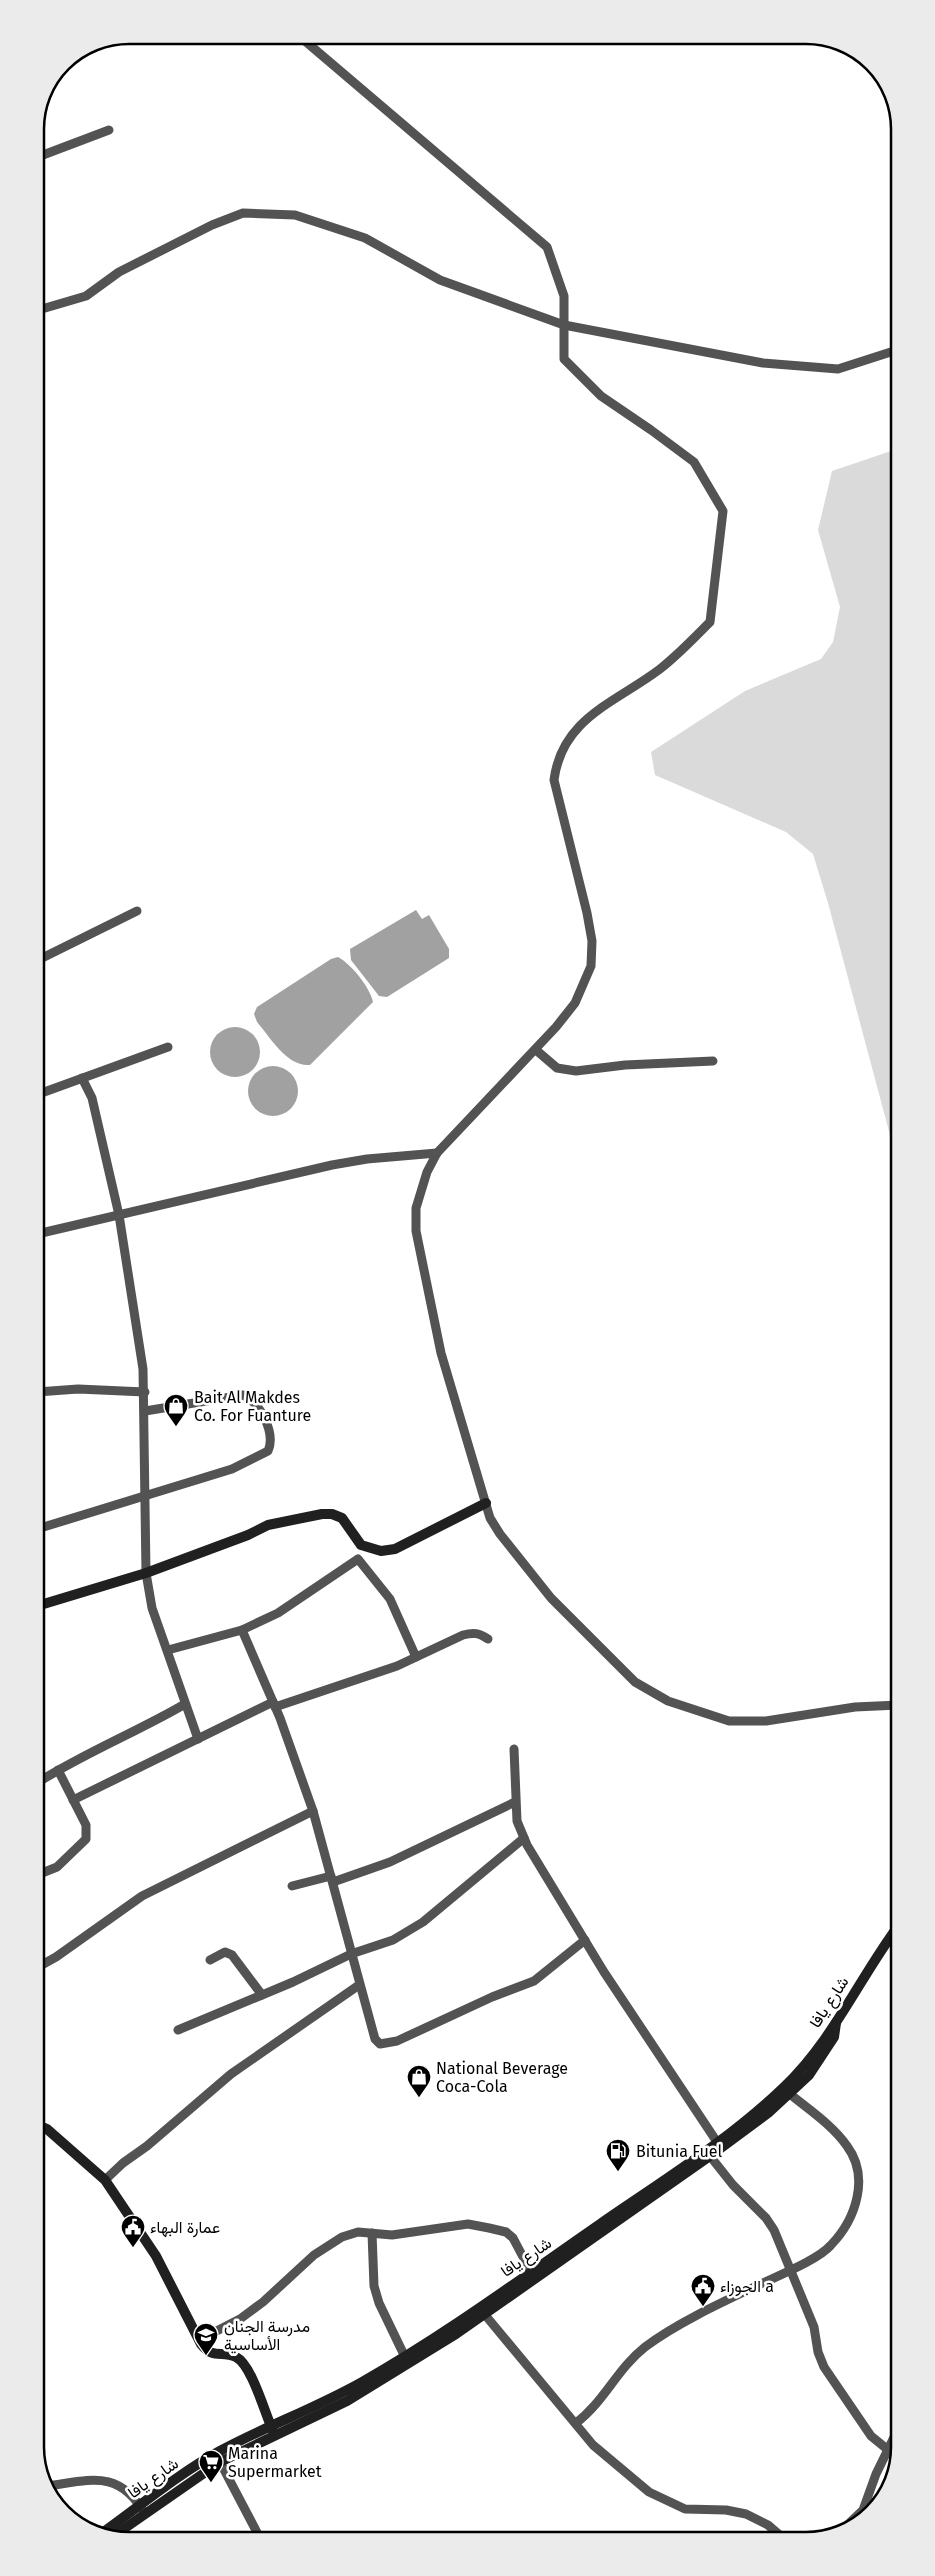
<svg xmlns="http://www.w3.org/2000/svg" width="935" height="2576" viewBox="0 0 935 2576" font-family="'Fira Sans',Vazirmatn,sans-serif">
  <style>
    .green { fill: #dadada }
    .water { fill: #a1a1a1 }
    .lines { fill: none; stroke-linecap: round; stroke-linejoin: round }
    .street { stroke: #535353; stroke-width: 9 }
    .secondary { stroke: #202020; stroke-width: 10 }
    .labels { text-anchor: middle; dominant-baseline: central; stroke-width: 5; stroke-linejoin: round; paint-order: stroke }
    .poi-label { font-size: 16px; fill: #000; stroke: #fff; text-anchor: start }
    .street-label { font-size: 16px; fill: #000; stroke: #fff }
    .rim { fill: none; stroke: #000; stroke-width: 2.5 }
  </style>
  <rect width="100%" height="100%" fill="#fff"/>
  <path class="green" d="M897 449 898 1165 828 903 813 854 786 832 655 775 651 752 745 691 821 659 833 642 840 607 818 530 832 471Z"/>
  <g class="water">
    <path d="M416 910 422 919 429 915 449 949V958L387 997 379 996 351 960 350 949Z"/>
    <path d="M338 957C351 964 370 987 373 1002L310 1065C287 1067 270 1037 257 1022L254 1014 257 1007 331 959Z"/>
    <circle cx="235" cy="1052" r="25"/>
    <circle cx="273" cy="1091" r="25"/>
  </g>
  <g class="lines">
    <g class="street">
      <path d="M298 35 547 247 564 296V359L601 396 651 430 694 462 723 511 710 622C694 638 678 655 660 669 615 703 562 718 554 780L587 913 592 941 591 966 575 1003 556 1027 437 1153 427 1172 416 1208V1231L441 1353 490 1518 500 1534 551 1598 635 1682 668 1701 729 1721H766L855 1707 899 1705"/>
      <path d="M35 158 109 130"/>
      <path d="M35 311 86 296 119 272 212 225 243 213 295 215 365 238 440 280 564 325 763 363 838 369 897 350"/>
      <path d="M36 961 137 911"/>
      <path d="M536 1050 557 1068 576 1071 625 1065 713 1061"/>
      <path d="M82 1078 92 1098 119 1215 143 1369 146 1573 152 1608 198 1739"/>
      <path d="M36 1095 168 1047"/>
      <path d="M37 1234 332 1165 367 1159 437 1153"/>
      <path d="M37 1392 78 1389 145 1392"/>
      <path d="M37 1529 232 1469 268 1451C276 1433 260 1402 243 1395L145 1411"/>
      <path d="M242 1630 278 1613 358 1559 390 1599 416 1657"/>
      <path d="M168 1650 242 1630 280 1718 313 1811 375 2039 380 2044 397 2041 492 1997 534 1981 585 1940"/>
      <path d="M275 1707 397 1666 463 1635C474 1632 479 1633 488 1639"/>
      <path d="M514 1749 517 1821 527 1845 604 1972 717 2142"/>
      <path d="M37 1783C84 1753 137 1732 185 1704"/>
      <path d="M73 1800 273 1702"/>
      <path d="M37 1875 57 1867 86 1839V1825L58 1770"/>
      <path d="M333 1882 390 1862 515 1802"/>
      <path d="M292 1886 331 1876"/>
      <path d="M210 1960 225 1952 232 1955 262 1995"/>
      <path d="M38 1967 56 1957 142 1896 313 1811"/>
      <path d="M178 2030 293 1982 351 1954 393 1940 423 1922 524 1838"/>
      <path d="M895 2144 900 2145"/>
      <path d="M710 2156 733 2185 766 2218 774 2230 814 2327 818 2352 824 2367 871 2436 887 2449"/>
      <path d="M105 2180 123 2163 147 2146 231 2074 359 1985"/>
      <path d="M372 2233 374 2286 379 2303 405 2357"/>
      <path d="M481 2310 593 2445 649 2492 685 2509 726 2510 746 2514 768 2525 783 2538"/>
      <path d="M199 2340 240 2319 263 2302 314 2255 342 2237 358 2232 392 2235 468 2224 489 2228 506 2232 513 2238 531 2272"/>
      <path d="M576 2423C604 2402 617 2369 645 2347 678 2322 727 2300 765 2282 782 2274 819 2259 831 2245 856 2219 870 2177 847 2146 832 2124 805 2107 785 2090"/>
      <path d="M220 2462 261 2540"/>
      <path d="M48 2486C91 2480 119 2469 145 2514"/>
      <path d="M866 2504 880 2505"/>
      <path d="M841 2531 863 2510 876 2474 900 2425"/>
    </g>
    <g class="secondary">
      <path d="M37 1606 146 1573 248 1535 268 1525 322 1514H332L342 1518 361 1545 381 1551 395 1549 486 1503"/>
      <path d="M38 2125 47 2129 105 2180 156 2256 201 2344C214 2360 221 2350 236 2357 252 2365 265 2414 273 2431"/>
      <path d="M102 2533C140 2506 178 2474 220 2451 266 2426 316 2408 362 2382 445 2335 522 2278 600 2224 662 2181 729 2140 784 2087 832 2042 860 1977 899 1925"/>
      <path d="M112 2537 220 2462 347 2401 456 2334 710 2156 768 2113 809 2075 834 2037 836 2023"/>
    </g>
  </g>
  <defs>
    <symbol id="shop-pin" viewBox="-11 -11 22 30"><path d="M0 17L-7.5 6A9.5 9.5 0 1 1 7.5 6Z" fill="#000" stroke="#fff"/><path d="M-5-2.5h2.3a2.7 3.5 0 0 1 5.4 0H5L5.5 6h-11ZM-1.5-2.5h3a1.5 2.3 0 0 0-3 0Z" fill="#fff"/></symbol>
    <symbol id="fuel-pin" viewBox="-11 -11 22 30"><path d="M0 17L-7.5 6A9.5 9.5 0 1 1 7.5 6Z" fill="#000" stroke="#fff"/><path d="M-5.5-6h7V0h2V4h1.3V-2.5L3-4.5l.8-.8L6-3V5H2.5V1h-1V6h-7ZM-4.2-4.7v3.2H.2V-4.7Z" fill="#fff"/></symbol>
    <symbol id="civic-pin" viewBox="-11 -11 22 30"><path d="M0 17L-7.5 6A9.5 9.5 0 1 1 7.5 6Z" fill="#000" stroke="#fff"/><path d="M-.6-6.5H3V-4.5H.6V-3L4-1V1h2V6H-6V1h2V-1L-.6-3ZM-1.2 2.5V6h2.4V2.5Z" fill="#fff"/></symbol>
    <symbol id="school-pin" viewBox="-11 -11 22 30"><path d="M0 17L-7.5 6A9.5 9.5 0 1 1 7.5 6Z" fill="#000" stroke="#fff"/><path d="M0-5L7-2L0 1L-7-2ZM-4 1L0 2.5L4 1V4Q0 6-4 4Z" fill="#fff"/></symbol>
    <symbol id="supermarket-pin" viewBox="-11 -11 22 30"><path d="M0 17L-7.5 6A9.5 9.5 0 1 1 7.5 6Z" fill="#000" stroke="#fff"/><path d="M-6-5.5h2.5l.6 2H6L4.5 2H-2.5L-4.4-4H-6ZM-1.5 3.2a1.3 1.3 0 1 0 .1 0ZM3 3.2a1.3 1.3 0 1 0 .1 0Z" fill="#fff"/></symbol>
  </defs>
  <g fill-rule="evenodd">
    <use href="#shop-pin" x="162" y="1392" width="28" height="38"/>
    <use href="#shop-pin" x="405" y="2063" width="28" height="38"/>
    <use href="#fuel-pin" x="604" y="2137" width="28" height="38"/>
    <use href="#civic-pin" x="119" y="2213" width="28" height="38"/>
    <use href="#civic-pin" x="689" y="2272" width="28" height="38"/>
    <use href="#school-pin" x="192" y="2321" width="28" height="38"/>
    <use href="#supermarket-pin" x="197" y="2448" width="28" height="38"/>
  </g>
  <g class="labels">
    <g class="poi-label">
      <text x="194" y="1397">Bait Al Makdes<tspan x="194" dy="18">Co. For Fuanture</tspan></text>
      <text x="436" y="2068">National Beverage<tspan x="436" dy="18">Coca-Cola</tspan></text>
      <text x="636" y="2151">Bitunia Fuel</text>
      <text x="150" y="2227">عمارة البهاء</text>
      <text x="720" y="2286">الجوزاء a</text>
      <text x="224" y="2326">مدرسة الجنان<tspan x="224" dy="18">الأساسية</tspan></text>
      <text x="228" y="2453">Marina<tspan x="228" dy="18">Supermarket</tspan></text>
    </g>
    <g class="street-label">
      <text transform="translate(829 2002) rotate(-57)">شارع يافا</text>
      <text transform="translate(526 2257) rotate(-34)">شارع يافا</text>
      <text transform="translate(153 2478) rotate(-35)">شارع يافا</text>
    </g>
  </g>
  <path d="M0 0H935V2576H0ZM129 44H806A85 85 0 0 1 891 129V2447A85 85 0 0 1 806 2532H129A85 85 0 0 1 44 2447V129A85 85 0 0 1 129 44Z" fill="#ebebeb" fill-rule="evenodd"/>
  <path class="rim" d="M129 44H806A85 85 0 0 1 891 129V2447A85 85 0 0 1 806 2532H129A85 85 0 0 1 44 2447V129A85 85 0 0 1 129 44Z"/>
</svg>
